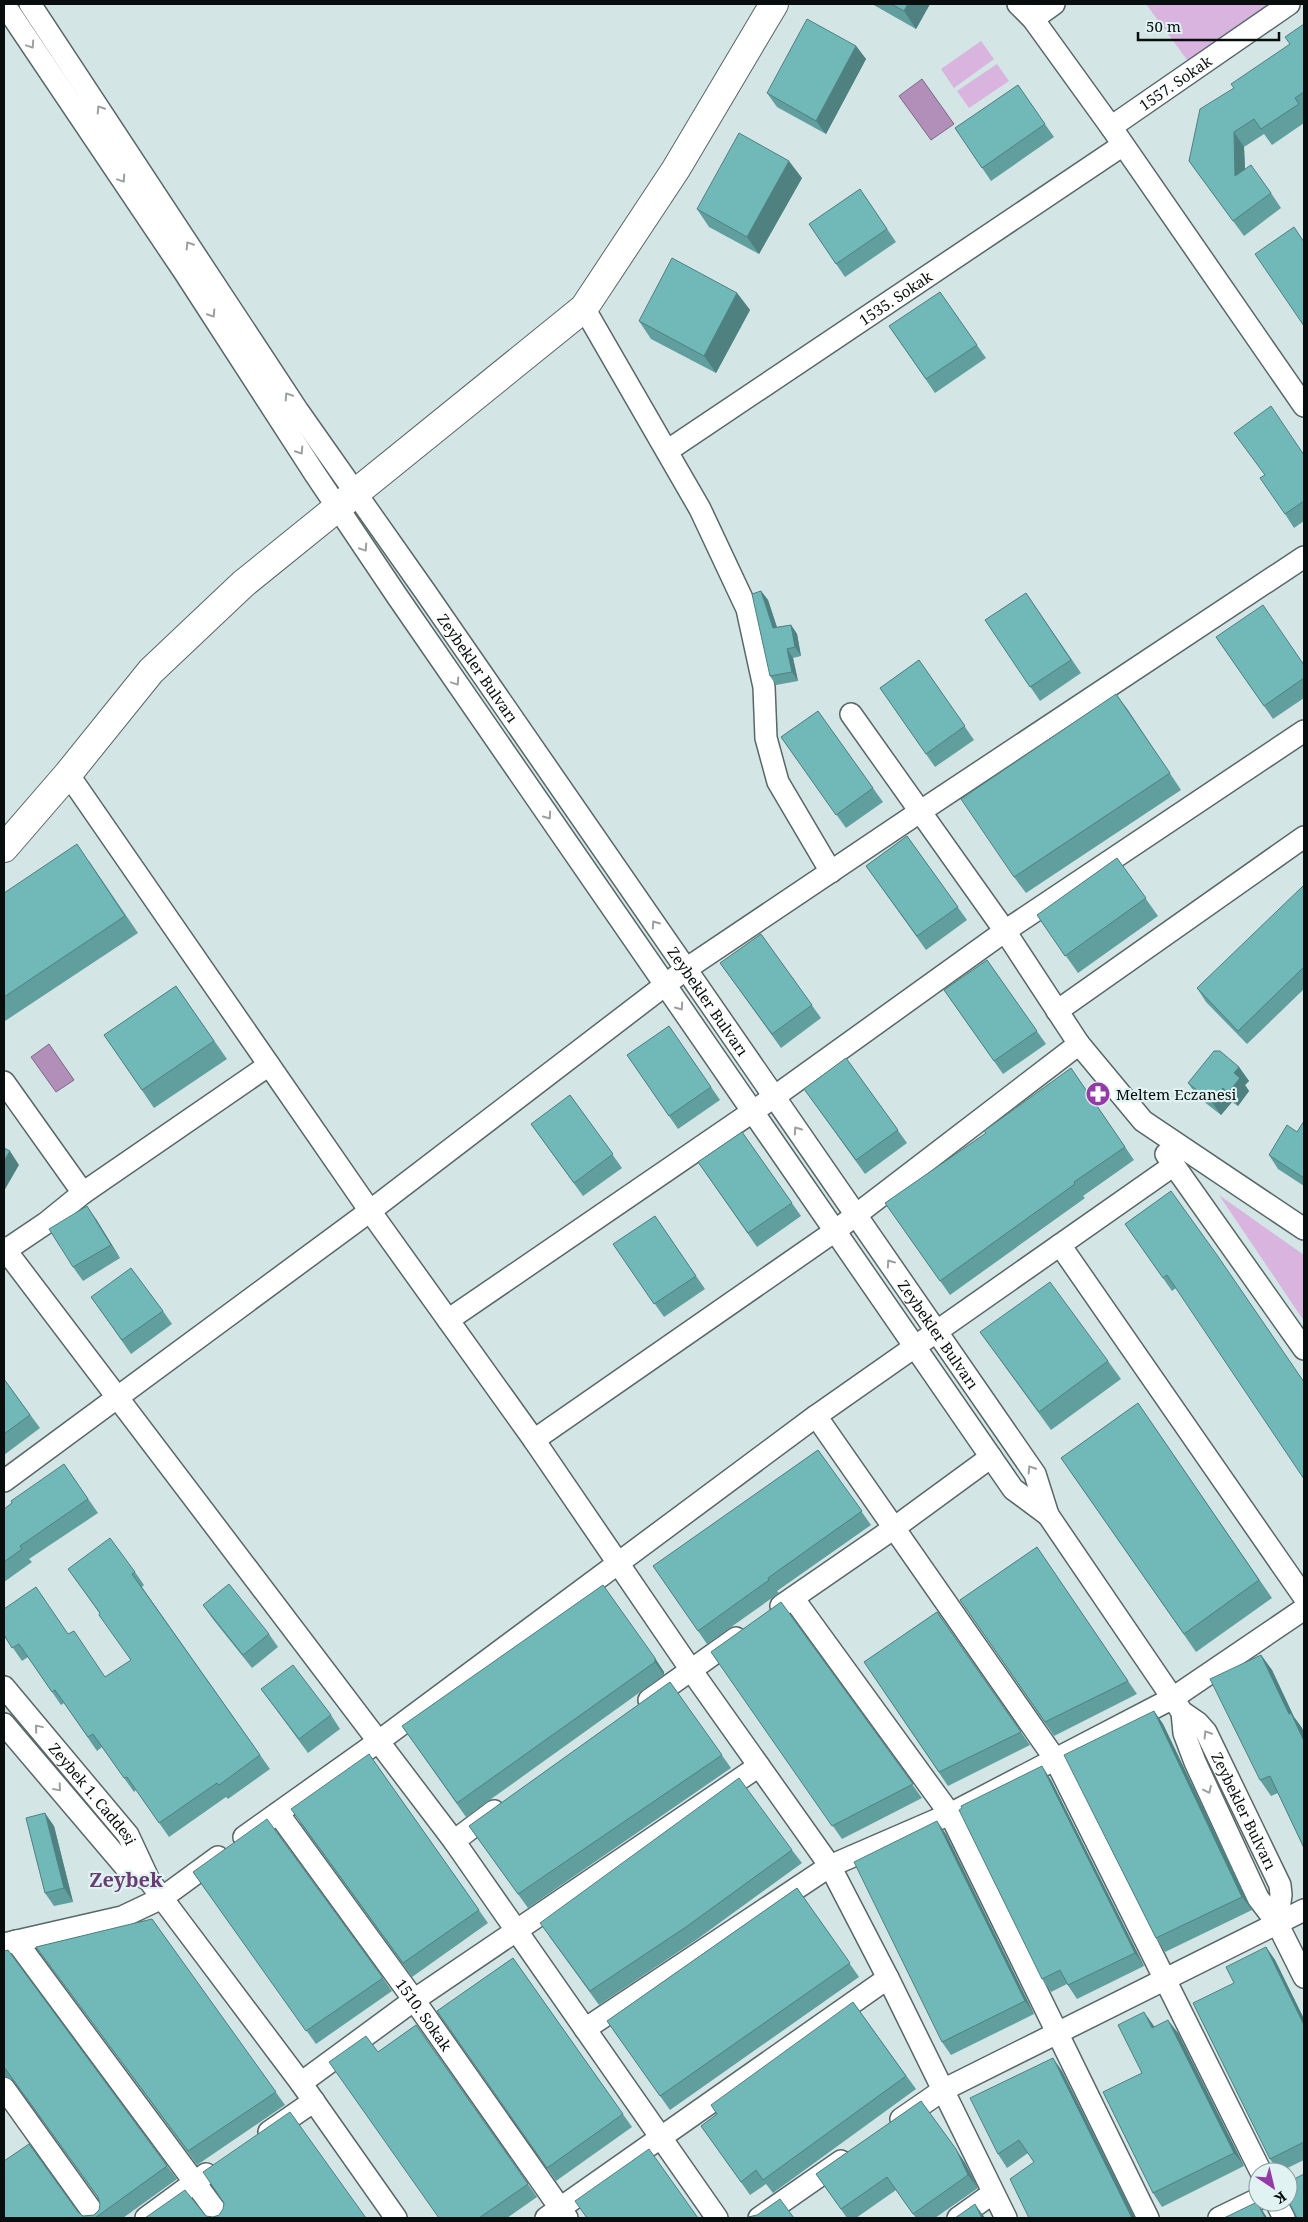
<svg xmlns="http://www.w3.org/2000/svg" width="1308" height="2222" viewBox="0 0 1308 2222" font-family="'Noto Serif',serif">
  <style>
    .green { fill: #d8b4df }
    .water { fill: #b28fb9; stroke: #7f6886 }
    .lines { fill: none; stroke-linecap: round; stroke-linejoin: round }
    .minor-casing { stroke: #586767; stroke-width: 24 }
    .major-casing { stroke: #586767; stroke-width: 30 }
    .minor { stroke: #fff; stroke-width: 21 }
    .major { stroke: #fff; stroke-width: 28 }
    .wall { fill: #619e9e }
    .shaded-wall { fill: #4f8181 }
    .building { fill: #71b8b8; stroke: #4f8181 }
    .oneway { stroke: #9c9f9f }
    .labels { text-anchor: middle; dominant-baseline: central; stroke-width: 4.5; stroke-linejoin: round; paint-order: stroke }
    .street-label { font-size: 15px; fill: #080e0e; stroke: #e1f2f2 }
    .poi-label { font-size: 15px; fill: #080e0e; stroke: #e1f2f2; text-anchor: start }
    .district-label { font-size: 20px; font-weight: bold; fill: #6a3d72; stroke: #e1f2f2 }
  </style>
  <rect width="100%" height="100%" fill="#d4e5e5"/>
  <g class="green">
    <path d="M1146 4H1280L1191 65Z"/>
    <path d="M981 41 994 59 954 88 941 69Z"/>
    <path d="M997 64 1009 81 969 108 957 91Z"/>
    <path d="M1219 1195 1304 1255V1321Z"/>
  </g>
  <g class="water">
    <path d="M922 79 954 124 931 140 899 96Z"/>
    <path d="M49 1044 74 1080 56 1092 31 1057Z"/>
  </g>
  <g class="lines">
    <defs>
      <g id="minor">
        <path d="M4 4 185 273 315 474 397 596 1013 1489 1048 1515"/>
        <path id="s1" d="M30 4 298 411 424 590 1035 1474 1048 1515 1182 1712 1198 1723 1206 1732 1280 1885 1281 1895 1277 1923"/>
        <path d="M1018 4 1033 19 1111 127 1304 406"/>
        <path d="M1033 19 1054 4"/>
        <path id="s2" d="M1111 127 1289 4"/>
        <path d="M584 308 700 509 747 609 764 687 766 738 778 782 831 872"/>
        <path id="s3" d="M667 451 1123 145"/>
        <path d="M851 714 1005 931 1079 1044 1143 1121 1304 1229"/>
        <path d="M68 774 370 1211 534 1440 691 1670 830 1866 888 1978 1006 2218"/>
        <path d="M1057 1011 1304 837"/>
        <path d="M4 1082 83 1193 46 1223 6 1250"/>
        <path d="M1166 1154 1304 1349"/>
        <path d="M83 1193 269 1065"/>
        <path d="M1060 1245 1304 1597"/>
        <path d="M4 1248 454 1841 717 2218"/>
        <path d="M448 1320 774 1097 1005 931 1304 731"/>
        <path d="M816 1416 1055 1759 1261 2172"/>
        <path d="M534 1440 835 1231 1079 1044"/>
        <path d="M4 1481 370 1211 686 969 921 811 1304 557"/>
        <path d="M793 1598 950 1814 1148 2218"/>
        <path d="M781 1606 894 1528 991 1457"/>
        <path id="s4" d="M4 1687 128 1835 149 1880 162 1898 301 2083 396 2218"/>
        <path d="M649 1700 736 1638"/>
        <path d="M1182 1712 1184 1733 1195 1762 1258 1898 1277 1923 1304 1977"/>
        <path d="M4 1724 128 1870 149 1880"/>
        <path id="s5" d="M278 1813 414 2000 567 2218"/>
        <path d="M244 1837 379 1741 816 1416 1174 1165"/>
        <path d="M454 1841 494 1811"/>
        <path d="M16 1941 221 2218"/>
        <path d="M4 1944 122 1917 162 1898 218 1857"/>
        <path d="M585 2029 830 1866 950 1814 1173 1698 1304 1609"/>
        <path d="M301 2083 414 2000 759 1766"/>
        <path d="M4 2088 97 2218"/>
        <path d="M901 2119 943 2090 1304 1910"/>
        <path d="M269 2132 314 2101"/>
        <path d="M1276 2202 1284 2218"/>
        <path d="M146 2218 206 2174"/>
        <path d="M546 2218 888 1978"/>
        <path d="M759 2218 841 2161"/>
        <path d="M958 2218 993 2193"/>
        <path d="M1219 2218 1258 2199"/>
      </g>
      <path id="major" d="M4 848 68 774 151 671 243 584 584 308 676 169 774 4"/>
    </defs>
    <use href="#minor" class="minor-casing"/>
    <use href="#major" class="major-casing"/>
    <use href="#minor" class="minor"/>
    <use href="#major" class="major"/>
  </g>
  <g class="wall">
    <path d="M872 4H930L916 29Z"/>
    <path d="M1304 24V123L1272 145 1264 134 1244 147 1245 169 1271 193 1281 208 1244 236 1189 161 1234 88 1290 44Z"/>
    <path d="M856 46 866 59 826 134 777 107 767 93Z"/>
    <path d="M1018 85 1054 137 991 181 955 128Z"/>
    <path d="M802 178 759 254 709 227 697 209Z"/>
    <path d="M860 189 896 242 845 277 809 224Z"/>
    <path d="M940 292 986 358 935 393 889 326Z"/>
    <path d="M737 293 750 310 716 373 651 339 639 321Z"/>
    <path d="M1304 455V521L1294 528 1285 514 1264 475Z"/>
    <path d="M761 591 768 600 777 627 791 625 797 634 801 656 793 658 798 681 776 685 770 676Z"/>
    <path d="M1026 593 1081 673 1040 701 985 620Z"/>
    <path d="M1216 637 1304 665V698L1273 719Z"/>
    <path d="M919 660 974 740 935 767 880 688Z"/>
    <path d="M1116 694 1181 790 1026 893 1014 877Z"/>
    <path d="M818 711 883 802 846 828 781 737Z"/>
    <path d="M907 836 967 920 926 950 866 866Z"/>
    <path d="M1117 858 1158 916 1078 973 1037 915Z"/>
    <path d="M89 861 138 933 5 1021 4 1019V893Z"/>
    <path d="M1304 888V989L1247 1044 1206 1002 1197 988Z"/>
    <path d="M761 934 821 1018 781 1048 720 963Z"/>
    <path d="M987 960 1046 1044 1003 1074 944 990Z"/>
    <path d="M176 986 227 1059 154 1108 104 1035Z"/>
    <path d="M669 1026 720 1100 678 1129 627 1055Z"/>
    <path d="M846 1058 907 1143 865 1174 804 1089Z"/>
    <path d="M1239 1067 1249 1081 1245 1085 1249 1091 1238 1106 1232 1102 1221 1115 1198 1097 1188 1083Z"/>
    <path d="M1071 1068 1134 1160 1083 1196 1085 1198 950 1295 885 1203 986 1133Z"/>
    <path d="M570 1095 622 1168 583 1196 531 1124Z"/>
    <path d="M1304 1121V1186L1278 1169 1269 1155 1297 1132Z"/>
    <path d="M742 1132 801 1216 757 1247 698 1162Z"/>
    <path d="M1171 1191 1176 1288 1172 1291 1125 1224Z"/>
    <path d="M655 1216 705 1289 664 1317 613 1244Z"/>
    <path d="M96 1219 120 1258 83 1281 73 1267Z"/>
    <path d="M91 1297 163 1311 172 1324 131 1354Z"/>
    <path d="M980 1332 1108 1361 1121 1379 1051 1430Z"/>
    <path d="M4 1379 40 1428 4 1455Z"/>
    <path d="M1138 1403 1272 1598 1196 1652 1061 1458Z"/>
    <path d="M818 1450 871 1525 777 1591 779 1593 707 1644 653 1566Z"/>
    <path d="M64 1464 98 1513 29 1559 32 1562 4 1582V1509Z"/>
    <path d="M1037 1547 1137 1694 1054 1736 960 1600Z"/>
    <path d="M68 1569 135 1572 144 1585 142 1587 270 1769 228 1799 226 1797 169 1837 136 1790 134 1792 102 1747 97 1751 64 1703 61 1705 28 1657 22 1661 4 1635 69 1634 105 1677 131 1660 100 1614Z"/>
    <path d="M603 1585 664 1672V1675L466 1817 402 1726Z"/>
    <path d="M781 1602 922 1798 842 1839 711 1652Z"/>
    <path d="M203 1605 269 1634 278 1647 252 1668 212 1618Z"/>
    <path d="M937 1612 1030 1745 948 1786 864 1662Z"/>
    <path d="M1261 1655 1272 1670 1294 1717 1302 1728 1304 1733V1848L1278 1793 1271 1796 1260 1780Z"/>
    <path d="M670 1682 731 1768 528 1908 469 1826Z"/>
    <path d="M261 1689 331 1715 340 1729 308 1753Z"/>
    <path d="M1154 1711 1163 1724 1252 1910 1165 1952 1156 1938Z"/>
    <path d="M369 1754 488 1923 412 1977 300 1823Z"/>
    <path d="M1051 1780 1144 1966 1077 1999 1067 1984 1051 1992 1042 1979Z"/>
    <path d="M54 1826 73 1902 54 1906 45 1893Z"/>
    <path d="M946 1834 1034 2014 951 2055 942 2042Z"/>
    <path d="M792 1850 802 1863 696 1940 599 2005 549 1936Z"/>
    <path d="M193 1872 383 1978 392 1991 316 2044Z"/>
    <path d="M797 1888 859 1977 670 2110 607 2021Z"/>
    <path d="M152 1919 285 2105 197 2165 36 1947Z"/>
    <path d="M1266 1947 1275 1960 1304 2019V2160L1279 2172 1270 2159 1234 1983Z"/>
    <path d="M4 1951 177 2179 123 2218H4L78 2212 83 2216 94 2215 99 2210 100 2204 98 2198 14 2081 4 2076Z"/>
    <path d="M513 1958 632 2127 556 2181 437 2011Z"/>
    <path d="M853 2002 916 2089 773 2193 766 2184 750 2195 701 2126 717 2114Z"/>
    <path d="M416 2025 537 2197 507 2218H439L378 2052Z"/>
    <path d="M1154 2026 1178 2033 1244 2166 1162 2207 1153 2193 1142 2073Z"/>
    <path d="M1062 2071 1135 2218H1029L1034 2162 1028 2153 1007 2168 998 2154Z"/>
    <path d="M921 2101 965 2163 978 2188 935 2218H916L896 2190 856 2218H847L816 2174Z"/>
  </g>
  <g class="shaded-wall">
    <path d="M908 4H930L916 29 904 11Z"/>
    <path d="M856 46 866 59 826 134 816 121Z"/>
    <path d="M1234 132 1244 147 1246 191 1235 176Z"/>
    <path d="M789 161 802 178 759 254 747 237Z"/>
    <path d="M737 293 750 310 716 373 704 356Z"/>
    <path d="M761 591 768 600 780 637 773 628Z"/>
    <path d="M791 625 797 634 801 656 795 647Z"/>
    <path d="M787 649 793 658 798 681 792 672Z"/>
    <path d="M1116 694 1128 710 1181 790 1170 773Z"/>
    <path d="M1239 1067 1249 1081 1245 1085 1249 1091 1238 1106 1228 1093 1234 1073Z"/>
    <path d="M1223 1088 1232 1102 1221 1115 1212 1102Z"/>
    <path d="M10 1151 19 1165 4 1191V1161Z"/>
    <path d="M87 1206 96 1219 120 1258 111 1245Z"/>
    <path d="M1261 1655 1272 1670 1294 1717 1302 1728 1304 1733V1741L1289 1714Z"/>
    <path d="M655 1658 664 1672V1675L655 1662Z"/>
    <path d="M1154 1711 1163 1724 1252 1910 1242 1897Z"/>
    <path d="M1042 1766 1051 1780 1144 1966 1135 1953Z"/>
    <path d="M45 1813 54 1826 73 1902 64 1888Z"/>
    <path d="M937 1821 946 1834 1034 2014 1025 2001Z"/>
    <path d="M1266 1947 1275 1960 1304 2019V2025Z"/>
    <path d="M1144 2012 1154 2026 1161 2041 1152 2028Z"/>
    <path d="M1168 2020 1178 2033 1244 2166 1234 2153Z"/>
    <path d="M1053 2058 1062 2071 1135 2218H1132Z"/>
    <path d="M956 2149 965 2163 978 2188 968 2175Z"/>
    <path d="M1257 2202 1266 2216 1267 2218H1265Z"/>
    <path d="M975 2204 985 2218H982Z"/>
  </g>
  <g class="building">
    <path d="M891 4H908L904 11Z"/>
    <path d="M807 19 856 46 816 121 767 93Z"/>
    <path d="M1304 24V92L1295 98 1299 104 1261 129 1254 119 1234 132 1235 176 1251 165 1271 193 1233 221 1189 161 1200 109 1234 88 1231 84 1290 44 1285 37Z"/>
    <path d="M1018 85 1045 124 982 168 955 128Z"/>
    <path d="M739 133 789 161 747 237 697 209Z"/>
    <path d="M860 189 887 229 836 264 809 224Z"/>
    <path d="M1294 227 1304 242V326L1255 254Z"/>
    <path d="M672 258 737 293 704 356 639 321Z"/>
    <path d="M940 292 977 345 926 379 889 326Z"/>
    <path d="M1271 406 1304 455V501L1285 514 1260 478 1265 475 1234 433Z"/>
    <path d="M761 591 773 628 791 625 795 647 787 649 792 672 770 676 752 594Z"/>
    <path d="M1026 593 1071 660 1030 687 985 620Z"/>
    <path d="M1263 605 1304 665V678L1264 706 1216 637Z"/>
    <path d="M919 660 965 726 926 754 880 688Z"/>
    <path d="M1116 694 1170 773 1014 877 961 799Z"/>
    <path d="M818 711 873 788 836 815 781 737Z"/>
    <path d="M907 836 958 907 917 936 866 866Z"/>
    <path d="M77 844 125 916 4 997V893Z"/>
    <path d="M1117 858 1146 898 1065 956 1037 915Z"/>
    <path d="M1303 886 1304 888V967L1238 1031 1197 988Z"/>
    <path d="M761 934 812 1005 772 1034 720 963Z"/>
    <path d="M987 960 1037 1031 994 1061 944 990Z"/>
    <path d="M176 986 214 1041 142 1090 104 1035Z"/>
    <path d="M669 1026 711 1087 669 1116 627 1055Z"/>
    <path d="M1214 1051H1220L1239 1067 1234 1073 1240 1078 1228 1093 1223 1088 1212 1102 1188 1083Z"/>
    <path d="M846 1058 898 1130 856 1160 804 1089Z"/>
    <path d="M1071 1068 1125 1147 1074 1182 1075 1184 940 1281 885 1203 986 1133 984 1131Z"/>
    <path d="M570 1095 613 1154 574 1183 531 1124Z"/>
    <path d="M1304 1121V1178L1269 1155 1287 1125 1297 1132Z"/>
    <path d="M742 1132 792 1203 748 1233 698 1162Z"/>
    <path d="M4 1148 10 1151 4 1161Z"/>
    <path d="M1171 1191 1217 1255 1304 1382V1479L1167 1275 1163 1278 1125 1224Z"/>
    <path d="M87 1206 111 1245 73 1267 49 1229Z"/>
    <path d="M655 1216 696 1276 654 1304 613 1244Z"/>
    <path d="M131 1268 163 1311 122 1340 91 1297Z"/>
    <path d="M1050 1282 1108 1361 1039 1412 980 1332Z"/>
    <path d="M4 1379 30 1415 4 1434Z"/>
    <path d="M1138 1403 1259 1580 1184 1634 1061 1458Z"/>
    <path d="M818 1450 862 1511 768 1578 769 1580 698 1631 653 1566Z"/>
    <path d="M64 1464 88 1499 20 1546 22 1549 4 1562V1509L12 1503 11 1501Z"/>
    <path d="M110 1538 135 1572 132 1574 260 1755 219 1785 217 1783 159 1823 127 1777 124 1778 93 1734 88 1737 55 1690 52 1692 19 1644 12 1648 4 1635V1609L36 1587 68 1634 74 1631 105 1677 131 1660 99 1615 100 1613 68 1569Z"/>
    <path d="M1037 1547 1128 1681 1045 1722 960 1600Z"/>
    <path d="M229 1584 269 1634 243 1655 203 1605Z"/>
    <path d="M603 1585 655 1658V1662L457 1803 402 1726Z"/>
    <path d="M781 1602 913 1784 832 1826 711 1652Z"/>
    <path d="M937 1612 1021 1732 939 1772 864 1662Z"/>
    <path d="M1261 1655 1289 1714 1291 1713 1304 1741V1848L1270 1776 1260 1780 1210 1679Z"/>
    <path d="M293 1665 331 1715 299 1739 261 1689Z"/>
    <path d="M670 1682 722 1755 518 1894 469 1826Z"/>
    <path d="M1154 1711 1242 1897 1156 1938 1064 1755Z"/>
    <path d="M369 1754 479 1910 403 1963 291 1809Z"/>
    <path d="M1042 1766 1135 1953 1068 1985 1060 1970 1042 1979 959 1810 962 1808 961 1806Z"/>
    <path d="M739 1778 792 1850 686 1927 590 1991 540 1923Z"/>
    <path d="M45 1813 64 1888 45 1893 26 1818Z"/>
    <path d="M267 1819 383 1978 306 2031 193 1872Z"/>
    <path d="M937 1821 1025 2001 942 2042 854 1862Z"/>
    <path d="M797 1888 850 1963 660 2096 607 2021Z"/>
    <path d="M152 1919 276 2092 188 2151 36 1947Z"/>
    <path d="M1266 1947 1304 2025V2142L1270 2159 1193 2003 1234 1983 1226 1967Z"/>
    <path d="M8 1950 167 2166 95 2218H4V2161L29 2144 78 2212 83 2216 94 2215 99 2210 100 2204 98 2197 4 2067V1951Z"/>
    <path d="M513 1958 623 2114 547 2168 437 2011Z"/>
    <path d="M853 2002 906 2076 763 2180 756 2170 741 2182 701 2126 717 2114 711 2105Z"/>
    <path d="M1144 2012 1152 2028 1168 2020 1234 2153 1153 2193 1103 2092 1142 2073 1118 2025Z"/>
    <path d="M416 2025 528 2184 479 2218H439L329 2062 366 2036 378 2052Z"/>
    <path d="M1053 2058 1132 2218H1029L1010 2179 1034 2162 1019 2140 998 2154 970 2098Z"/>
    <path d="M921 2101 956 2149 968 2175 913 2214 887 2177 841 2209 816 2174Z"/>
    <path d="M290 2112 366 2218H145L185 2190 206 2216 213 2217 219 2215 223 2209 224 2203 203 2172Z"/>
    <path d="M649 2149 698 2218H587L575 2201Z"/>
    <path d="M1304 2174V2218H1297L1288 2200V2182Z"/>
    <path d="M780 2199 794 2218H746L748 2217 757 2215Z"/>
    <path d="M1257 2202 1265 2218H1224Z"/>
    <path d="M975 2204 982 2218H955Z"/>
  </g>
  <defs><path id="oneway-chevron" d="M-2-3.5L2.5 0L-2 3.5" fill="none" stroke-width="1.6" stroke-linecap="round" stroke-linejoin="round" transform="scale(1.25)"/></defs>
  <g class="oneway">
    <use href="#oneway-chevron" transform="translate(31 45) rotate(56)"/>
    <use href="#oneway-chevron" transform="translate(100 109) rotate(-123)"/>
    <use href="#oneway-chevron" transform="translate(122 179) rotate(56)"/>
    <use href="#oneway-chevron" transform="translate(189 245) rotate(-123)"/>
    <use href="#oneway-chevron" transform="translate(212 314) rotate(57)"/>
    <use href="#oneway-chevron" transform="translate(288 396) rotate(-123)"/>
    <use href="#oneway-chevron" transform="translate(300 451) rotate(57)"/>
    <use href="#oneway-chevron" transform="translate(364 548) rotate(56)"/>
    <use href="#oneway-chevron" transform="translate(456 682) rotate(56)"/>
    <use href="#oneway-chevron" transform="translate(548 816) rotate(55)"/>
    <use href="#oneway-chevron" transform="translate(655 924) rotate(-125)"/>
    <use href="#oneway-chevron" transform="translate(680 1007) rotate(55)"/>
    <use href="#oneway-chevron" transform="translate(797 1130) rotate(-125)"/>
    <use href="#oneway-chevron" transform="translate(890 1263) rotate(-125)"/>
    <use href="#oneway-chevron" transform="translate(1031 1469) rotate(-122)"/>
    <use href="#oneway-chevron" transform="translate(38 1728) rotate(-130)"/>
    <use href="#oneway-chevron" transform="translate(1207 1734) rotate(-122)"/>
    <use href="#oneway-chevron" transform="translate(58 1788) rotate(49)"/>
    <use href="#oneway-chevron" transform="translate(1208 1790) rotate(65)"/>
  </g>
  <defs>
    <symbol id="pharmacy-disc" viewBox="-11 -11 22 22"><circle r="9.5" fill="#953ba6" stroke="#e1f2f2"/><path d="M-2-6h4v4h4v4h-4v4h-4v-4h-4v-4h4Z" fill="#fff"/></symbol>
  </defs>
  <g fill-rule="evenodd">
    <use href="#pharmacy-disc" x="1084" y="1080" width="28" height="28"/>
  </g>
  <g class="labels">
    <g class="street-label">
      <text stroke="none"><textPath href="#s2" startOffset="78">1557. Sokak</textPath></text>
      <text stroke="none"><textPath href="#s3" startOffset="275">1535. Sokak</textPath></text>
      <text stroke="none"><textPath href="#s1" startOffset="801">Zeybekler Bulvarı</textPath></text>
      <text stroke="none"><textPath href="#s1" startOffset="1206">Zeybekler Bulvarı</textPath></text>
      <text stroke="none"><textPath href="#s1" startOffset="1611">Zeybekler Bulvarı</textPath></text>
      <text stroke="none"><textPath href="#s4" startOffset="139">Zeybek 1. Caddesi</textPath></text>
      <text stroke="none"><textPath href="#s1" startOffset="2181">Zeybekler Bulvarı</textPath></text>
      <text stroke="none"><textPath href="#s5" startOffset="249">1510. Sokak</textPath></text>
    </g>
    <g class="poi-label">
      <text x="1116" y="1094">Meltem Eczanesi</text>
    </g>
    <g class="district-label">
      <text x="126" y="1879">Zeybek</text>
    </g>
  </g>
  <rect width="1308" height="2222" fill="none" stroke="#080e0e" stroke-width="10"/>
  <g transform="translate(1273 2187) rotate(145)"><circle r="24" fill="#e1f2f2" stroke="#8a9797"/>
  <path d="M0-4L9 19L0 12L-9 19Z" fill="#953ba6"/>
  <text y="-8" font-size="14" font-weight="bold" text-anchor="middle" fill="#080e0e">K</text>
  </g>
  <path d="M1138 32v8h141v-8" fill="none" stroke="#080e0e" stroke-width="2.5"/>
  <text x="1146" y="32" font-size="15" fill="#080e0e" stroke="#e1f2f2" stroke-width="4" paint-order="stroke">50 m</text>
</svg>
